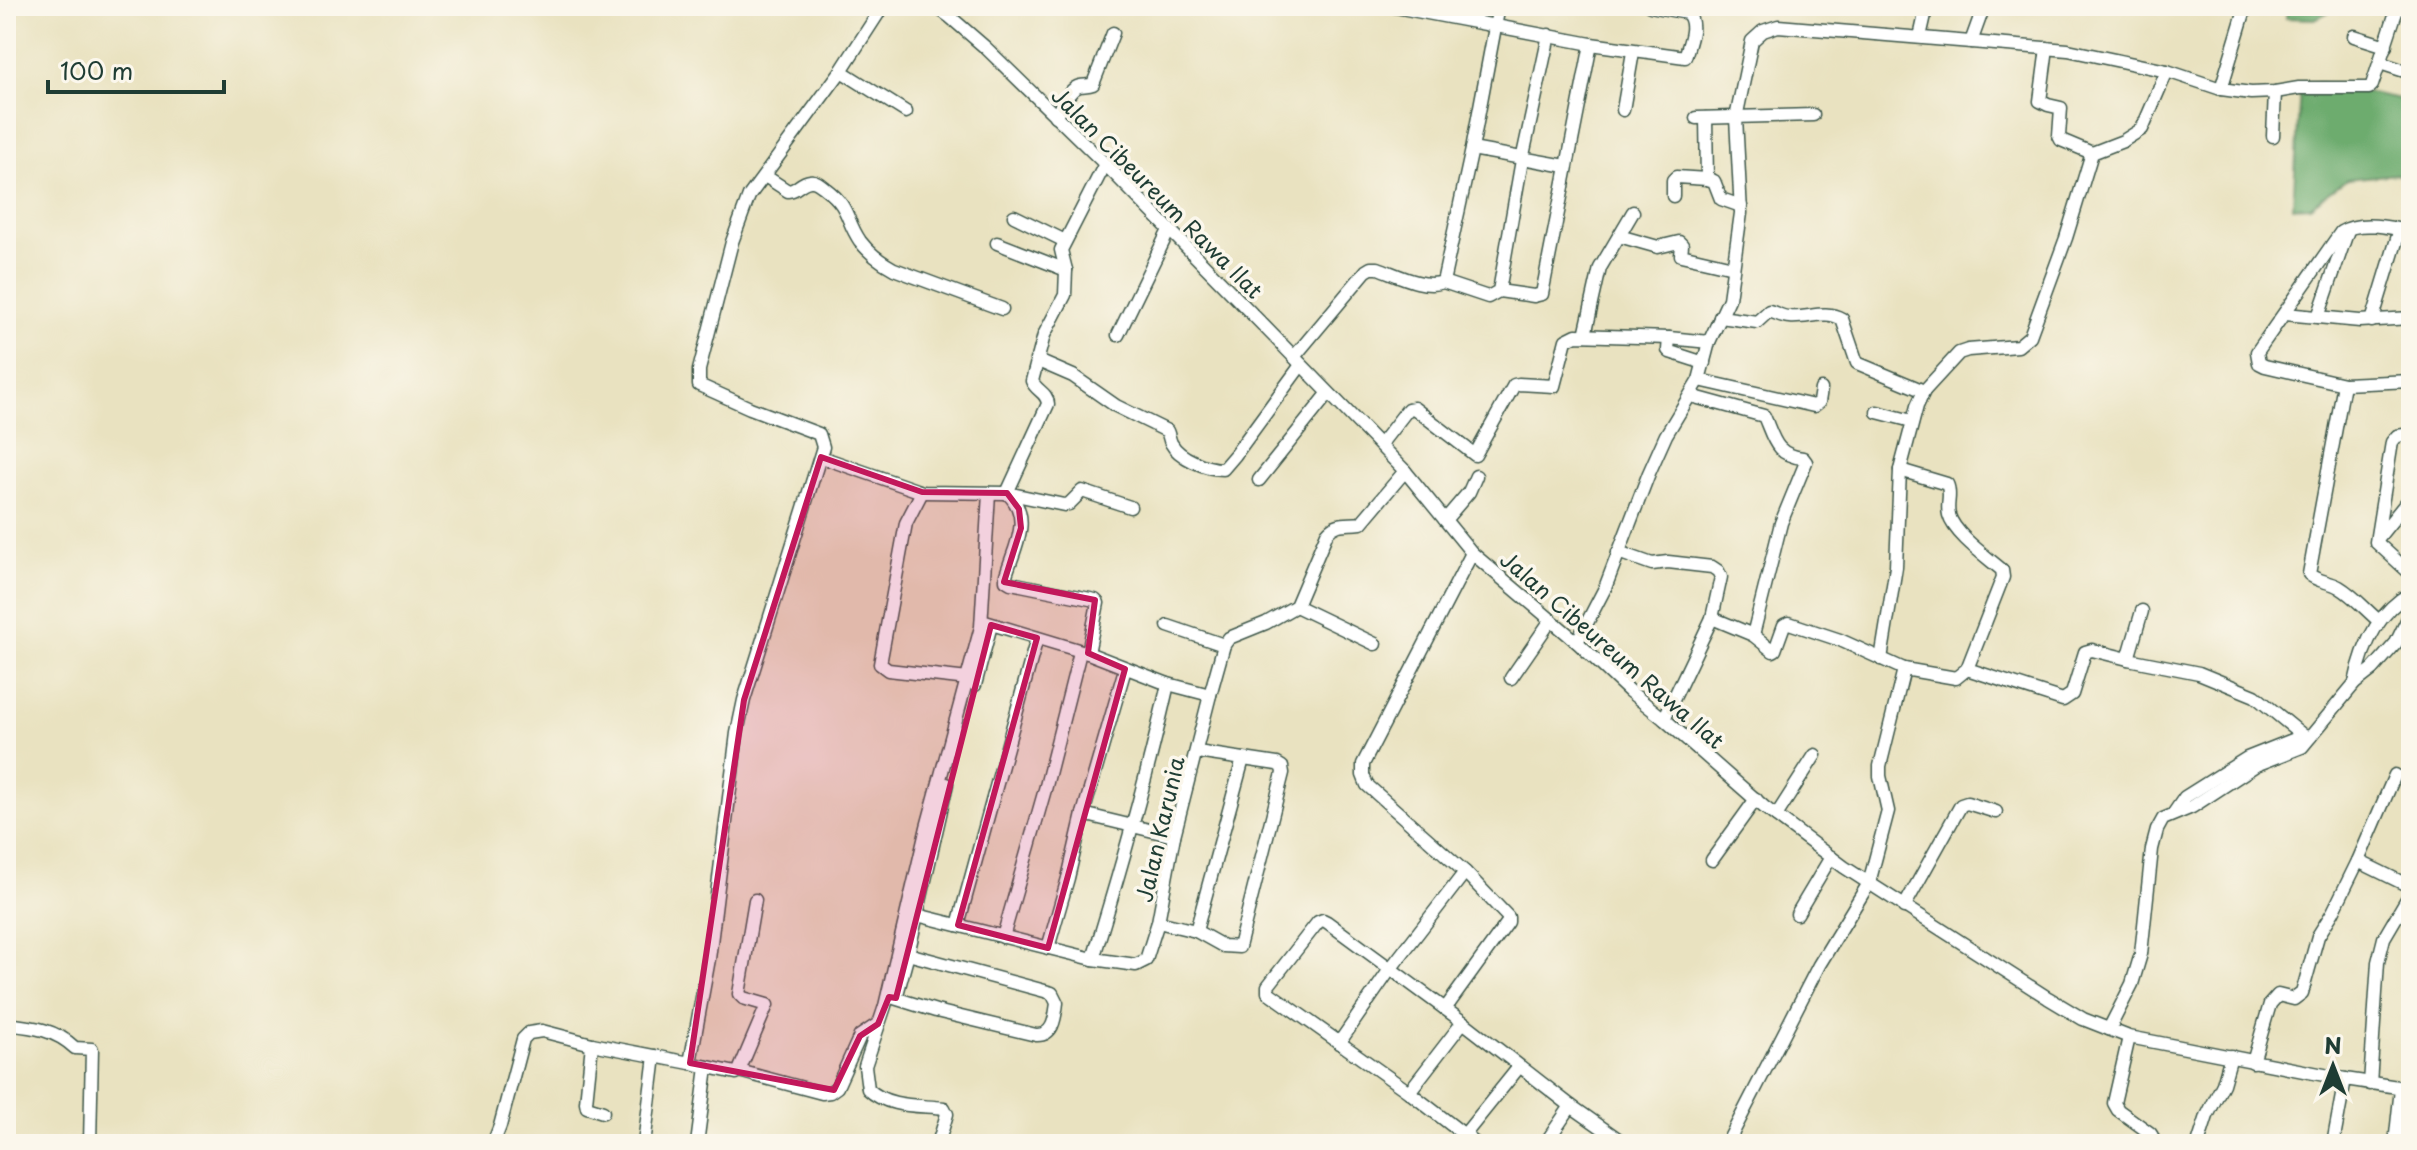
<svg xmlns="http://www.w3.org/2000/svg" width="2417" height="1150" viewBox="0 0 2417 1150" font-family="'Playpen Sans',sans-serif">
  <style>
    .forest { fill: #6dac6e; stroke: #467451; stroke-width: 2 }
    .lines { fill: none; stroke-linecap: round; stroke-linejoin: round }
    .minor-casing { stroke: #3d5649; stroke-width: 15 }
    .minor { stroke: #fff; stroke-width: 12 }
    .marked { fill: #c2185b; fill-opacity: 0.2; stroke: #c2185b; stroke-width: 6; stroke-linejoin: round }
    .labels { text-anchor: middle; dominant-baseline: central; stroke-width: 7; stroke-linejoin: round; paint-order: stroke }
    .street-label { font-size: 22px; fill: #1f3d34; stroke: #fbf7ec }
  </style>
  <rect width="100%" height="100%" fill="#fbf7ec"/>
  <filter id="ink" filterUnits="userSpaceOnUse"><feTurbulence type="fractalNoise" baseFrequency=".0125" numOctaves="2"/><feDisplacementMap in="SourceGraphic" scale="16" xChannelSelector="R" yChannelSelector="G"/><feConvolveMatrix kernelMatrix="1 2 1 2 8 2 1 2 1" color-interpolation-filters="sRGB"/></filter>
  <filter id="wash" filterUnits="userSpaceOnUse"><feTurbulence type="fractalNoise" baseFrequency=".006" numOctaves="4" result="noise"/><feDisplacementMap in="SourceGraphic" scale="32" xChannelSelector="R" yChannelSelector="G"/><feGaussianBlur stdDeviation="1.8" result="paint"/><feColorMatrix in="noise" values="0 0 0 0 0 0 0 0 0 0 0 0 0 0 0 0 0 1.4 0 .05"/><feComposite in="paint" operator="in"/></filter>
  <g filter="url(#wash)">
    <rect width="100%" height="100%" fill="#e9e2c0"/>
    <g class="forest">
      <path d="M2288 6H2340L2315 19 2286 18Z"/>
      <path d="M2318 83 2411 101V179L2396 174 2347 179 2310 206 2293 207 2300 88Z"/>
    </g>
  </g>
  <g filter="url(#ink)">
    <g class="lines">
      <defs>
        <g id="minor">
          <path d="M935 6 949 16 986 48 1105 164 1259 321 1405 471 1472 553 1577 642 1629 691 1664 719 1764 807 1844 867 2048 998 2083 1019 2129 1037 2345 1079 2411 1089"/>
          <path d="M1390 6 1591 44 1685 57C1689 43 1698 24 1687 13L1650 6"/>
          <path d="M2354 36 2386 46"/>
          <path d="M1920 37 1927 6"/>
          <path d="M1971 42 1984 6"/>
          <path d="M2047 48 2040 101 2048 105 2061 108 2059 136 2061 140 2092 153"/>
          <path d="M2380 63 2411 73"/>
          <path d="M841 71 906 112"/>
          <path d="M2221 89 2246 6"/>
          <path d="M1623 110 1633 52"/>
          <path d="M1055 116C1061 108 1069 88 1080 86 1084 85 1088 86 1093 84L1113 33"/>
          <path d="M1696 118 1813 115"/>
          <path d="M1706 118 1707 179 1714 181 1721 199 1741 206"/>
          <path d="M2273 136 2275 92"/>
          <path d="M1472 149 1566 166"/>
          <path d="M765 176 788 191C797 191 800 182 810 181 816 180 821 185 826 189 850 207 845 219 860 241 869 253 881 262 894 269L1002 309"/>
          <path d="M1673 196V180L1676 177 1707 179"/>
          <path d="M1014 216 1065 241"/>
          <path d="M2411 232C2390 227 2360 220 2341 232L2257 352 2259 363 2265 366 2344 384 2411 381"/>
          <path d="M1619 236 1658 247 1679 242 1682 245 1681 255 1733 267"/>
          <path d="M997 243 1066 270"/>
          <path d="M1443 282 1488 297 1499 291 1522 160 1549 35"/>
          <path d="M1499 291 1534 296 1542 294 1591 44"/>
          <path d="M2285 314 2360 321 2411 318"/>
          <path d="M1720 317 1757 322 1769 311C1776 313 1783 317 1789 317 1808 319 1824 309 1842 319L1857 363 1924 391"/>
          <path d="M2318 317 2348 230"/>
          <path d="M2372 321 2400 229"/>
          <path d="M1118 335 1169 230"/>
          <path d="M1585 335 1600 268 1633 212"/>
          <path d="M1669 338 1668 350 1670 352 1704 363"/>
          <path d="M1294 357 1366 271 1371 268H1378C1398 275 1423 289 1443 282L1472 149 1499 6"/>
          <path d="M1036 360 1073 376 1116 406 1167 431C1169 435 1169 439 1171 443 1179 458 1206 469 1223 469L1235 455 1301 365"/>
          <path d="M1699 380 1814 406 1819 402 1821 389"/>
          <path d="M2344 384 2309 574C2317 582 2329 581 2339 587 2354 596 2366 610 2379 621"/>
          <path d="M1691 396 1764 416C1774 439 1775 455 1803 458L1806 462 1781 523 1753 635"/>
          <path d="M1877 412 1912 421"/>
          <path d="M2411 434 2397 436 2392 442 2376 542 2411 574"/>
          <path d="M1380 445 1408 409 1414 408 1475 455 1514 385 1519 384 1554 386 1566 340 1576 335 1669 338 1709 342"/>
          <path d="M821 457 922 492 1007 493 1064 505 1069 504 1082 491 1130 507"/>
          <path d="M1900 470 1947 484C1952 494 1946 504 1949 515 1954 534 1987 557 2002 570L2003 577 1967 669 1956 678 1904 669"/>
          <path d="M1259 480 1328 394"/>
          <path d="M922 492 906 523 880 664 888 670 968 679"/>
          <path d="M1445 520 1469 492 1476 476"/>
          <path d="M2378 538 2411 497"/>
          <path d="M1618 552 1652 564 1668 562 1712 567 1718 571 1721 577 1712 618 1664 719"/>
          <path d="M1296 606 1375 644"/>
          <path d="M1712 618 1753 635 1773 651 1775 650 1784 625 1789 623 1840 640 1904 669 1880 766V776L1888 811 1869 883 1819 965 1727 1144"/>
          <path d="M985 622 1088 653 1168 684 1210 695"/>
          <path d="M1168 626 1224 645"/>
          <path d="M1577 642 1605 588 1649 473 1666 435 1699 380 1709 342 1729 299 1741 213 1736 118 1752 41 1763 31 1778 26 2068 50 2167 71 2221 89 2251 93 2275 92 2299 88H2369L2372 85 2398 6"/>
          <path d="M1088 653 1098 603 1095 600 1011 583 1006 580V575C1014 548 1034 517 1007 493L1048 404C1047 392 1036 391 1032 381L1044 335 1065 295 1066 270 1061 250 1105 164"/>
          <path d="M1881 659 1896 567 1900 470 1917 406 1924 391 1959 353 1968 350 2018 346 2030 336 2066 238 2092 153 2123 141 2142 129 2167 71"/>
          <path d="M2128 659 2142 611"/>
          <path d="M1967 669 2063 700 2072 694 2085 652 2092 650 2128 659 2199 673 2255 696 2305 737"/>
          <path d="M1511 678 1551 620"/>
          <path d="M2355 683C2362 647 2377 612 2411 593"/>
          <path d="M975 685 991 625"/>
          <path d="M2174 813 2185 797 2247 758 2295 739 2311 736"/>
          <path d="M1083 814 1174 836"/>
          <path d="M1776 816 1815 755"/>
          <path d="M1712 860 1756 799"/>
          <path d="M2358 861 2395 775"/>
          <path d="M1904 907 1961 805 1967 803 1996 812"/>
          <path d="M1797 914 1831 857"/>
          <path d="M917 915 1093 959 1136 965 1146 960 1158 922 1174 836 1210 695 1224 645 1229 638 1266 623 1296 606 1327 533C1337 521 1347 525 1361 523L1405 471"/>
          <path d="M1158 922 1196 931 1223 946 1239 947 1283 773 1282 767 1277 764 1197 752"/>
          <path d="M958 925 1037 638"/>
          <path d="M1196 931 1243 759"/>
          <path d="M1003 937 1046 786 1080 652"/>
          <path d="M1048 948 1068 878 1083 814 1125 669"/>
          <path d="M1093 959C1121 869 1147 777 1168 684"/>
          <path d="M891 997 936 1011 1036 1035C1054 1036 1055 1017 1057 1003L1052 993 908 954"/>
          <path d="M896 998 908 954 947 784"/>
          <path d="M1445 1009 1508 922V917L1465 872 1367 785 1363 775V764L1472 553"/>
          <path d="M6 1024C33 1027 55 1029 75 1048L92 1049 90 1144"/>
          <path d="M2109 1029 2132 984 2141 954 2152 849 2157 830 2163 819 2192 807 2256 765 2302 747 2355 683 2373 669 2396 643 2411 612"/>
          <path d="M2129 1037 2114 1103 2118 1110 2150 1133 2152 1136 2150 1144"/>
          <path d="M1339 1043 1391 968 1465 872"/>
          <path d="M592 1044 586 1102 587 1107 603 1112"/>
          <path d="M2253 1062 2270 1004 2278 995 2294 999 2302 993 2318 936 2333 912 2358 861 2411 887"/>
          <path d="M690 1063 736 1073 739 1071 767 1005 743 998 739 994 755 900"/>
          <path d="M739 1071 822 1093 830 1092 837 1087 860 1036 878 1024"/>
          <path d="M2370 1084 2378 962 2384 938 2411 892"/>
          <path d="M1409 1092 1463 1022"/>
          <path d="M72 1144 90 1141"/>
          <path d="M493 1144 500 1126 523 1039 529 1033 542 1031 592 1044 690 1063 709 959 737 733 744 700 823 447 819 434 750 408 699 385V370L732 242 749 196 841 71 883 6"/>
          <path d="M644 1144 655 1056"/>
          <path d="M697 1144 707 1067"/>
          <path d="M938 1144 947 1114 944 1108C918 1105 888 1108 868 1089L865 1066 885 1006 927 827 981 627 989 493"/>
          <path d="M1457 1144 1519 1067"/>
          <path d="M1476 1144 1409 1092 1268 992V986L1318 922 1323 920 1327 922 1463 1022 1571 1106 1625 1144"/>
          <path d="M1545 1144 1571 1106"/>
          <path d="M2198 1144 2207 1116 2223 1084 2231 1056"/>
          <path d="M2333 1144 2345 1079"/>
          <path d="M2395 1144 2401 1088"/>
        </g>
      </defs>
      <use href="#minor" class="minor-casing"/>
      <use href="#minor" class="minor"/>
    </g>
  </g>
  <path class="marked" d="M821 457 922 492 1007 493 1019 509 1021 528 1004 582 1095 600 1088 653 1125 669 1048 948 958 925 1037 638 991 625 896 998 889 997 878 1024 860 1036 834 1090 690 1063 744 700Z"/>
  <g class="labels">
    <g class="street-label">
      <text transform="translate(1158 192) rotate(45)">Jalan Cibeureum Rawa Ilat</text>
      <text transform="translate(1613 649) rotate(41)">Jalan Cibeureum Rawa Ilat</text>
      <text transform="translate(1159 829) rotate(-77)">Jalan Karunia</text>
    </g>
  </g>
  <rect width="2417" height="1150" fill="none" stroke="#fbf7ec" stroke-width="32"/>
  <g transform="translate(2333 1066)" stroke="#fbf7ec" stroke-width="6" paint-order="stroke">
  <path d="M0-6L14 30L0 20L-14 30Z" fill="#1f3d34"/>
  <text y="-12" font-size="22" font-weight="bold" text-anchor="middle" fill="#1f3d34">N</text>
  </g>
  <path d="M48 80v12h176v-12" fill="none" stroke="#1f3d34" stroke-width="4"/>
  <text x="60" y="80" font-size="24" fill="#1f3d34" stroke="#fbf7ec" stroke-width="6" paint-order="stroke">100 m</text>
</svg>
